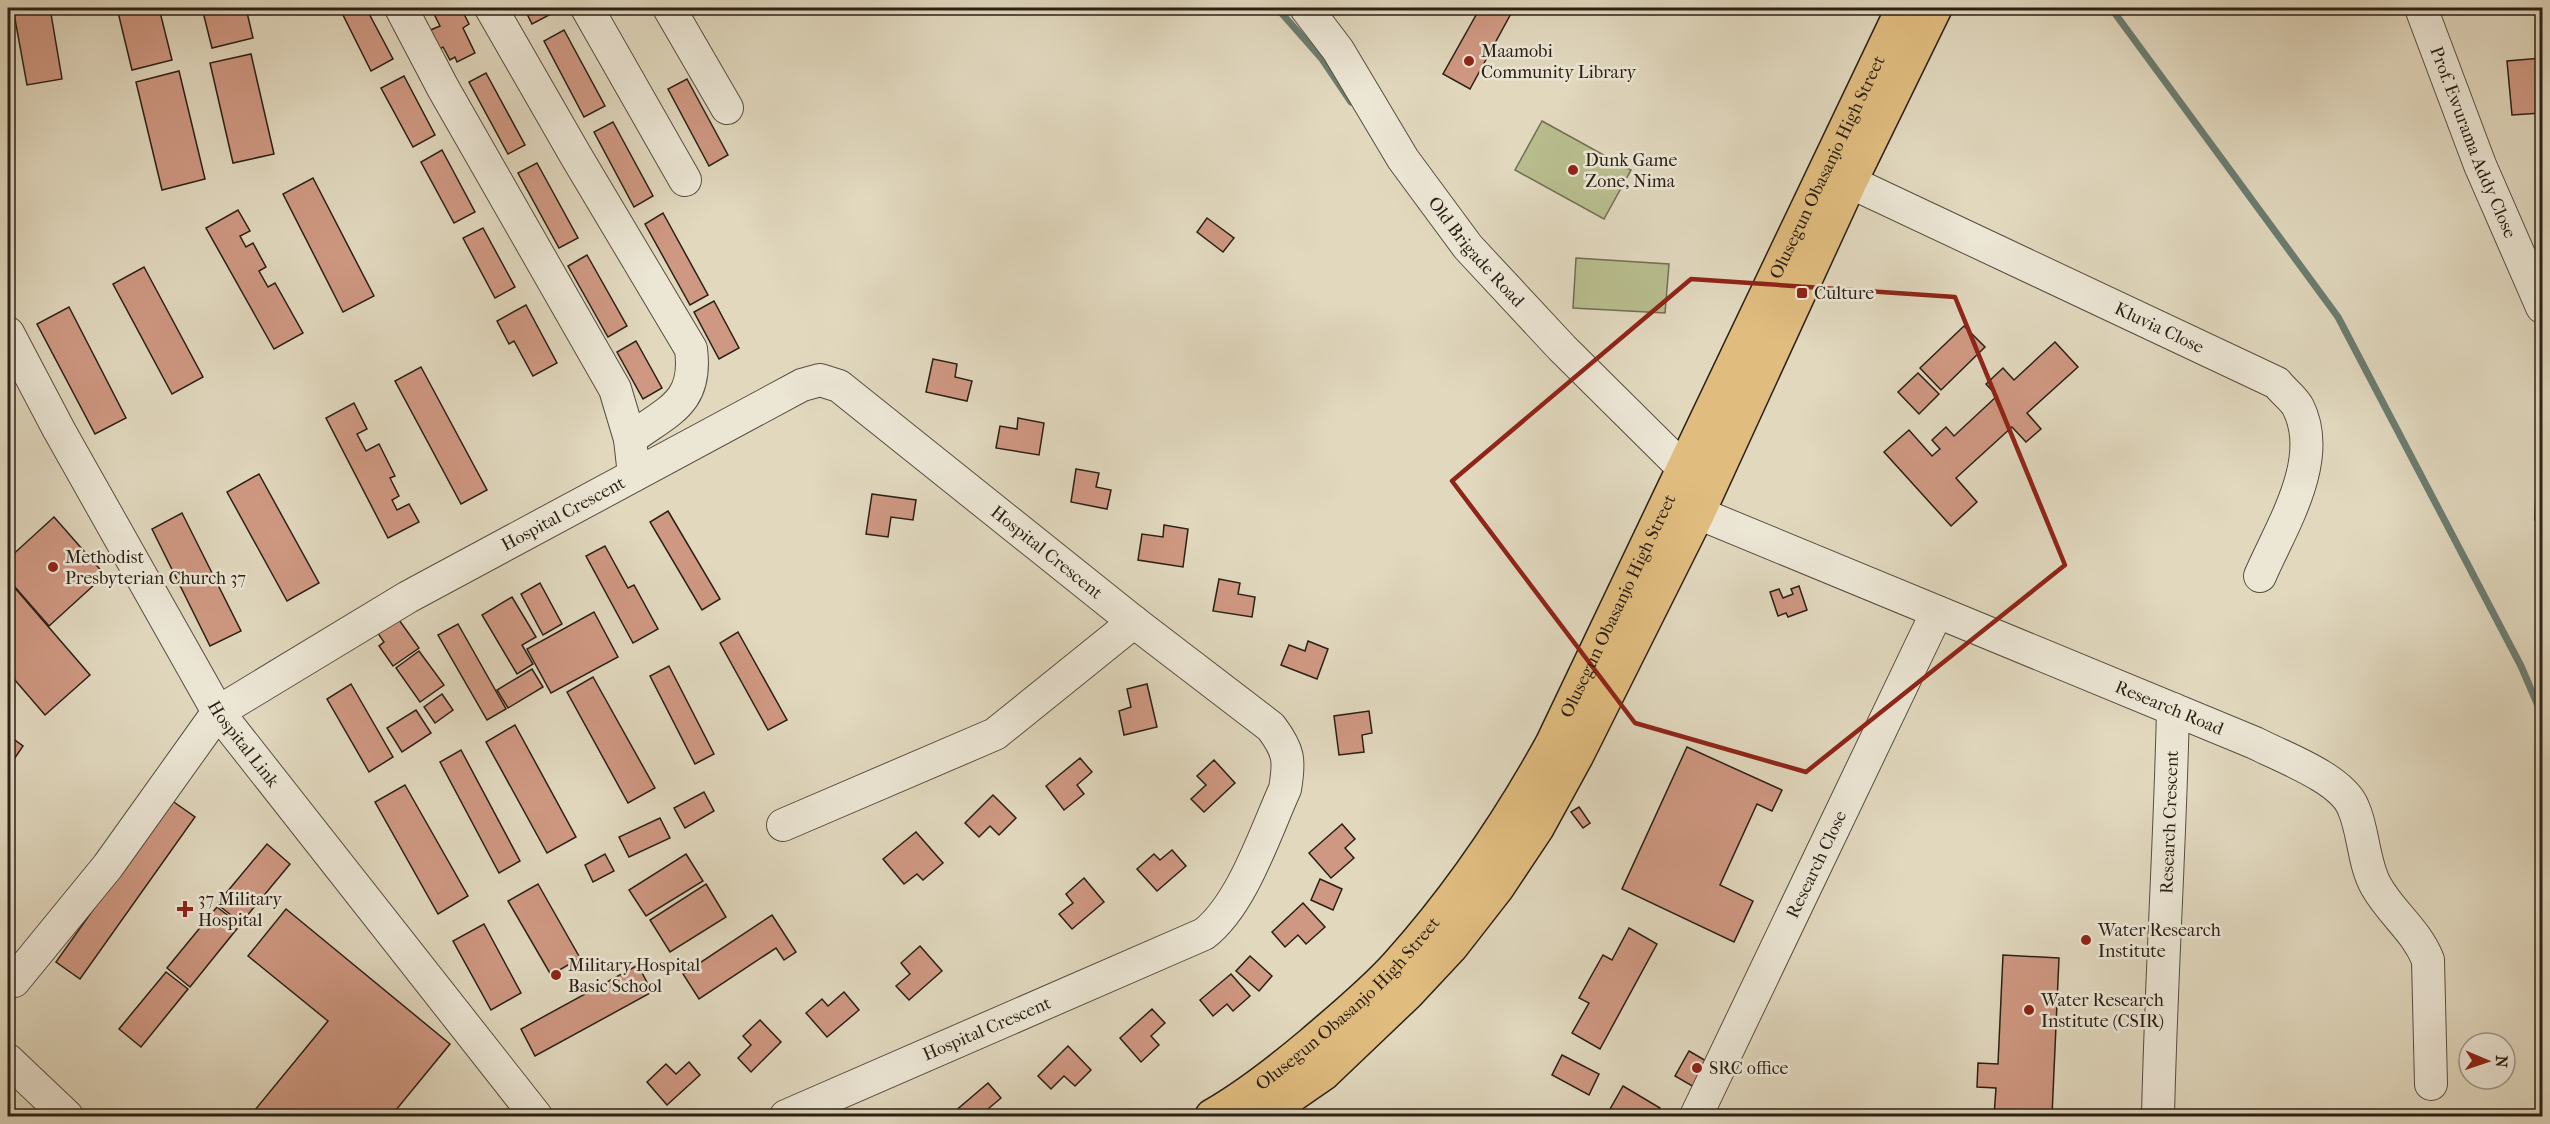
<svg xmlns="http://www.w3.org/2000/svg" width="2550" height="1124" viewBox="0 0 2550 1124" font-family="'IM FELL French Canon',serif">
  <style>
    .pitch { fill: #b8bd8e; stroke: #726e52; stroke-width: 1.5 }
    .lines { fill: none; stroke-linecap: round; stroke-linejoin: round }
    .stream { stroke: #6b7d70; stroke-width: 7 }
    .building { fill: #cf9882; stroke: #2b2016; stroke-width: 1.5 }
    .minor-casing { stroke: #584e40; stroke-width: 34 }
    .major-casing { stroke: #2b2016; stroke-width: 36 }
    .minor { stroke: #ece6d5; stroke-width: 32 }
    .major { stroke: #e0bc7f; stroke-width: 33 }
    .marked { fill: none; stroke: #8f2418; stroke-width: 4.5; stroke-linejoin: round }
    .poi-dot { fill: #8f2418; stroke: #ece6d5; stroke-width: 2 }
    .labels { text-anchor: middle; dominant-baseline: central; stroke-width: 5; stroke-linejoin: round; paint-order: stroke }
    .poi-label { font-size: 18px; fill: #2b2016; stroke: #ece6d5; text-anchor: start }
    .street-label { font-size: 18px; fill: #2b2016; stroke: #ece6d5 }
  </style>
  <rect width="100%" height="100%" fill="#e1d8be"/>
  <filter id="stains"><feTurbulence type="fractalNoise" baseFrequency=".00333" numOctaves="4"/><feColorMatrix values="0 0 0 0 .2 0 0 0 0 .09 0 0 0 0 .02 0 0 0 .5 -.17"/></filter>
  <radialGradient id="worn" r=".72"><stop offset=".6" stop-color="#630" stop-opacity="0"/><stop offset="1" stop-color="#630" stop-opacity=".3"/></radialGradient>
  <g class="pitch">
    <path d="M1542 121 1631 170 1604 219 1515 170Z"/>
    <path d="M1576 258 1669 264 1665 313 1573 308Z"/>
  </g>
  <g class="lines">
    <g class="stream">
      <path d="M1277 8 1322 59 1351 102"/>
      <path d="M2111 8 2338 317 2521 666 2542 715"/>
    </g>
  </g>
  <g class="building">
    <path d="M13 8H50L62 79 27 85Z"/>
    <path d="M117 8H159L172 60 132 70Z"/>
    <path d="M202 8H246L253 38 212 48Z"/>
    <path d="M358 8H366L393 59 371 71 343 15Z"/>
    <path d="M431 8H461L469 24 463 28 475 53 457 62 455 57 450 60 443 47 437 51 428 31 440 26Z"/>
    <path d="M524 8H550L553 13 532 24Z"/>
    <path d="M1480 8H1514L1470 89 1443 74Z"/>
    <path d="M564 30 605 106 584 117 544 41Z"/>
    <path d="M251 54 274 154 233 163 210 63Z"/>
    <path d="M2542 58V113L2512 115 2507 61Z"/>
    <path d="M179 71 205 179 162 190 136 82Z"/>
    <path d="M486 73 525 145 508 154 469 82Z"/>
    <path d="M404 76 435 135 413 147 381 88Z"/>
    <path d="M687 79 728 155 709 166 668 89Z"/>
    <path d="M613 122 653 196 634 207 594 132Z"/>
    <path d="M442 150 475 212 454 223 421 162Z"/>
    <path d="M537 163 578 238 559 248 518 173Z"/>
    <path d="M313 178 374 296 343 312 283 194Z"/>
    <path d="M238 210 250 231 240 236 246 247 253 243 266 267 259 271 268 287 275 283 303 333 274 349 206 228Z"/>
    <path d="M663 213 708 295 690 305 645 224Z"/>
    <path d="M1207 218 1234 238 1223 252 1197 232Z"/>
    <path d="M483 228 515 287 495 298 463 238Z"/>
    <path d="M587 255 627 326 608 337 568 266Z"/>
    <path d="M144 267 203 377 172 394 113 284Z"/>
    <path d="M714 301 739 348 719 359 694 312Z"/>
    <path d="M526 305 557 363 533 376 514 341 509 344 497 321Z"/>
    <path d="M69 307 126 418 95 434 37 324Z"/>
    <path d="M1964 326 1985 347 1941 390 1920 368Z"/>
    <path d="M636 341 662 388 643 399 617 352Z"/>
    <path d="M2055 342 2078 367 2027 413 2041 429 2026 442 2012 427 1956 478 1977 502 1951 526 1884 452 1909 430 1932 456 1940 449 1932 440 1946 427 1954 436 1997 396 1986 384 2003 368 2014 380Z"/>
    <path d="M933 359 957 364 955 377 972 381 967 401 926 392Z"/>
    <path d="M421 367 487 490 461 504 395 381Z"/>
    <path d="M1918 373 1939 394 1919 414 1898 392Z"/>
    <path d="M354 403 367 429 357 434 366 451 379 444 395 476 390 478 399 496 392 500 397 510 409 504 419 522 388 538 326 418Z"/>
    <path d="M1018 418 1044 423 1039 455 996 448 1000 426 1017 429Z"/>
    <path d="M1076 469 1099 473 1096 487 1111 490 1107 509 1071 502Z"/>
    <path d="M259 474 319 583 287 601 227 492Z"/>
    <path d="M2536 488H2542V521L2535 520Z"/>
    <path d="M872 494 916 500 913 520 891 517 888 537 866 534Z"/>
    <path d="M668 511 720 599 702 610 650 522Z"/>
    <path d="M182 513 241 631 210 646 152 529Z"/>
    <path d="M54 517 105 575 49 626 8 579V559Z"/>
    <path d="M1164 525 1188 529 1183 567 1138 560 1142 534 1163 537Z"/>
    <path d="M605 546 628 588 634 585 658 629 633 643 586 556Z"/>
    <path d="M1219 579 1240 583 1238 594 1255 597 1252 617 1213 611Z"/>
    <path d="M8 580 90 675 45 715 8 672Z"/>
    <path d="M540 583 562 624 543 635 521 594Z"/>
    <path d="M1799 586 1807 610 1788 617 1786 613 1778 616 1770 592 1779 589 1783 598 1793 594 1791 589Z"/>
    <path d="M512 597 536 637 522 645 533 664 517 674 482 615Z"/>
    <path d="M594 612 618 657 551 693 527 649Z"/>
    <path d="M397 617 419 648 393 666 379 646 384 642 377 632Z"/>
    <path d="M458 624 506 709 487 720 438 635Z"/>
    <path d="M738 632 787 720 768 730 720 643Z"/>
    <path d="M1308 641 1328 649 1317 679 1281 665 1289 645 1305 651Z"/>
    <path d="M419 651 444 685 420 702 396 668Z"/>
    <path d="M669 666 714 754 695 764 650 676Z"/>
    <path d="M532 669 543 687 508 708 497 690Z"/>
    <path d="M593 677 655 788 628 803 567 692Z"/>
    <path d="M351 684 393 757 369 772 327 699Z"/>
    <path d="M1147 684 1157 727 1124 735 1119 711 1131 707 1127 689Z"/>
    <path d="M442 694 453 710 435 723 424 707Z"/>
    <path d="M416 710 431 733 402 752 387 728Z"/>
    <path d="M1369 711 1372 733 1362 735 1364 752 1339 755 1334 716Z"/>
    <path d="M515 725 576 837 547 853 486 742Z"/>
    <path d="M8 735 23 746 8 768Z"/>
    <path d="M1687 747 1782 790 1772 811 1757 804 1720 885 1753 901 1734 942 1622 889Z"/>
    <path d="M461 750 520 861 499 873 440 762Z"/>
    <path d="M1080 758 1092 772 1077 785 1084 794 1064 810 1046 786Z"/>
    <path d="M1214 760 1235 783 1204 812 1191 799 1206 785 1197 776Z"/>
    <path d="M405 785 468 896 438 914 375 802Z"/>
    <path d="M704 792 714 811 685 828 674 808Z"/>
    <path d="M993 795 1016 818 999 835 990 826 979 837 965 823Z"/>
    <path d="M171 800 195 817 80 979 56 962Z"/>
    <path d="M1579 807 1590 823 1583 828 1571 812Z"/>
    <path d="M660 818 670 838 629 857 619 837Z"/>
    <path d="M1342 824 1355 839 1345 848 1354 858 1331 878 1309 853Z"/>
    <path d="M916 832 943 863 923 880 917 874 904 884 883 859Z"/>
    <path d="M267 844 290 864 241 923 217 904Z"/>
    <path d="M1172 850 1186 866 1157 891 1137 869 1154 854 1160 860Z"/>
    <path d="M605 854 614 871 593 882 585 865Z"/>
    <path d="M686 854 703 881 646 916 629 890Z"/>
    <path d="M1084 878 1104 902 1072 929 1059 914 1073 903 1066 894Z"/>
    <path d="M1320 879 1342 889 1333 910 1311 900Z"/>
    <path d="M538 884 580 958 551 975 508 901Z"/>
    <path d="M706 884 726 917 670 952 650 920Z"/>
    <path d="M1303 903 1325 927 1306 944 1298 935 1285 947 1272 932Z"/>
    <path d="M217 907 240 925 190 987 167 968Z"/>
    <path d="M286 909 450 1044 391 1116H250L328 1021 248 956Z"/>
    <path d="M772 915 796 952 784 960 776 948 699 999 683 974Z"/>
    <path d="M484 924 521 993 491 1010 453 941Z"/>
    <path d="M1629 928 1657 944 1600 1049 1572 1033 1589 1003 1579 998 1603 955 1612 960Z"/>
    <path d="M920 946 942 971 909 1000 896 986 910 974 901 963Z"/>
    <path d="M2003 955 2059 958 2052 1116H1994L1996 1088 1977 1087 1978 1063 1998 1064Z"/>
    <path d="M1250 956 1272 976 1259 991 1236 971Z"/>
    <path d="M638 965 652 992 535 1056 521 1029Z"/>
    <path d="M166 972 188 989 141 1047 119 1029Z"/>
    <path d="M1231 974 1250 996 1233 1011 1227 1004 1213 1016 1200 1000Z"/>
    <path d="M844 992 859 1010 827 1037 806 1013 822 999 828 1006Z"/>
    <path d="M1152 1009 1165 1023 1151 1036 1159 1045 1141 1062 1120 1038Z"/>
    <path d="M760 1020 781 1042 751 1072 738 1058 751 1045 743 1036Z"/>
    <path d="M1068 1046 1091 1070 1075 1086 1064 1076 1051 1089 1038 1076Z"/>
    <path d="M1689 1051 1708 1062 1694 1087 1675 1076Z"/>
    <path d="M1562 1055 1599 1074 1589 1095 1552 1075Z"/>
    <path d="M689 1062 700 1075 667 1105 647 1082 666 1064 676 1074Z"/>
    <path d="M988 1083 1001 1098 988 1109 995 1116H955L953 1113Z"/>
    <path d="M1623 1086 1660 1108 1654 1116H1619L1609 1111Z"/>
  </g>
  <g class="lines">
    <defs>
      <g id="minor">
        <path d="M401 8 443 88 615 389 630 439 634 475"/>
        <path d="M491 8 576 156 691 349C698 403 669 410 630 439"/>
        <path d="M587 8 685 180"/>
        <path d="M669 8 727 108"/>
        <path id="s1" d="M1306 8 1338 50 1403 159 1468 247 1562 348 1683 468"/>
        <path id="s2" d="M2421 8 2480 165 2542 307"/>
        <path id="s3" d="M1850 182 2277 383C2283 391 2294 399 2298 407 2325 460 2281 527 2260 576"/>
        <path id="s4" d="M8 333 59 430 218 712 536 1116"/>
        <path id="s5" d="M1698 513 2255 743C2282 757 2341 778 2353 807 2364 831 2363 863 2376 886 2391 913 2416 930 2428 960L2431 1084"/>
        <path d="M783 825 995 734 1134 622"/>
        <path id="s6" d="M14 981 108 866 218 712 408 597 802 385 820 380 839 386 1134 622 1271 727C1289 751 1290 760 1285 789 1265 833 1242 905 1204 934L786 1116"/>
        <path d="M8 1060 67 1116"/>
        <path id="s7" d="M1696 1116 1937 612"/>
        <path id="s8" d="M2158 1116C2161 980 2170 845 2173 709"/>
      </g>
      <g id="major">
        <path id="s9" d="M1212 1116C1247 1096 1280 1070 1311 1044 1341 1018 1372 993 1398 964 1458 897 1509 822 1552 744L1903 8"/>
        <path d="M1262 1116 1323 1074 1408 993 1451 947 1497 888 1537 828 1577 755 1698 513 1850 182 1935 8"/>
      </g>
    </defs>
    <use href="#minor" class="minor-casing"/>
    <use href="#major" class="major-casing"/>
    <use href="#minor" class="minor"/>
    <use href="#major" class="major"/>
  </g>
  <path class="marked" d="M1691 279 1955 297 2065 565 1806 772 1635 723 1452 481Z"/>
  <g class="poi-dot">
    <circle cx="1469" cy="61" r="6"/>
    <circle cx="1573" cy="170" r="6"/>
    <rect x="1796" y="287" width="12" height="12" rx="3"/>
    <circle cx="53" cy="567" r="6"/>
    <path d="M182 900h6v6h6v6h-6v6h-6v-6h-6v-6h6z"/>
    <circle cx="2086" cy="940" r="6"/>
    <circle cx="556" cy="975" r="6"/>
    <circle cx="2029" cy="1010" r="6"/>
    <circle cx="1697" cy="1068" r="6"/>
  </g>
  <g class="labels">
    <g class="poi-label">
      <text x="1481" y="51">Maamobi<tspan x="1481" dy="21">Community Library</tspan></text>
      <text x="1585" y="160">Dunk Game<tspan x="1585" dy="21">Zone, Nima</tspan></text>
      <text x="1814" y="293">Culture</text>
      <text x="65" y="557">Methodist<tspan x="65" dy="21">Presbyterian Church 37</tspan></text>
      <text x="198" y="899">37 Military<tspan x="198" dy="21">Hospital</tspan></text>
      <text x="2098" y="930">Water Research<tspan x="2098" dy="21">Institute</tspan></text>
      <text x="568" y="965">Military Hospital<tspan x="568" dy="21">Basic School</tspan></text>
      <text x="2041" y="1000">Water Research<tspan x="2041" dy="21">Institute (CSIR)</tspan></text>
      <text x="1709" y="1068">SRC office</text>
    </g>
    <g class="street-label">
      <text stroke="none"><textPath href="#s2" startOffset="144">Prof. Ewurama Addy Close</textPath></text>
      <text stroke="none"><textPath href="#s9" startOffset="1149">Olusegun Obasanjo High Street</textPath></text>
      <text stroke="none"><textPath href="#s1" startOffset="298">Old Brigade Road</textPath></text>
      <text stroke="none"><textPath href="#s3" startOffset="342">Kluvia Close</textPath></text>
      <text stroke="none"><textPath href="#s6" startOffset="736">Hospital Crescent</textPath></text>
      <text stroke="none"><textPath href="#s6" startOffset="1312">Hospital Crescent</textPath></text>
      <text stroke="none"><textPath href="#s9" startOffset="663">Olusegun Obasanjo High Street</textPath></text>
      <text stroke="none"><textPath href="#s5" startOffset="510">Research Road</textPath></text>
      <text stroke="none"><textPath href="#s4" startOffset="474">Hospital Link</textPath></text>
      <text stroke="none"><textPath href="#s8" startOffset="294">Research Crescent</textPath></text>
      <text stroke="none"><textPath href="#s7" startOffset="279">Research Close</textPath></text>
      <text stroke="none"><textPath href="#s9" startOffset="177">Olusegun Obasanjo High Street</textPath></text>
      <text transform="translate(987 1029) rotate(-23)">Hospital Crescent</text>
    </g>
  </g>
  <rect width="2550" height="1124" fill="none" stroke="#e1d8be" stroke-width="30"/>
  <rect x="9" y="9" width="2532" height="1106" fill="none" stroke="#2b2016" stroke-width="3"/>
  <rect x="15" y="15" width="2520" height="1094" fill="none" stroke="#2b2016" stroke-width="1.5"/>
  <g transform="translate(2487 1061) rotate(92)"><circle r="28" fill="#ece6d5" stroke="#9f9789" stroke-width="1.5"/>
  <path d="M0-4.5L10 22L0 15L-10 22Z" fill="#8f2418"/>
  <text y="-9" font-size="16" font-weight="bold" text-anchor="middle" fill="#2b2016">N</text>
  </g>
  <rect width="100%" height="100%" filter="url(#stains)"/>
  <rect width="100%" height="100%" fill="url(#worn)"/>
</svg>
